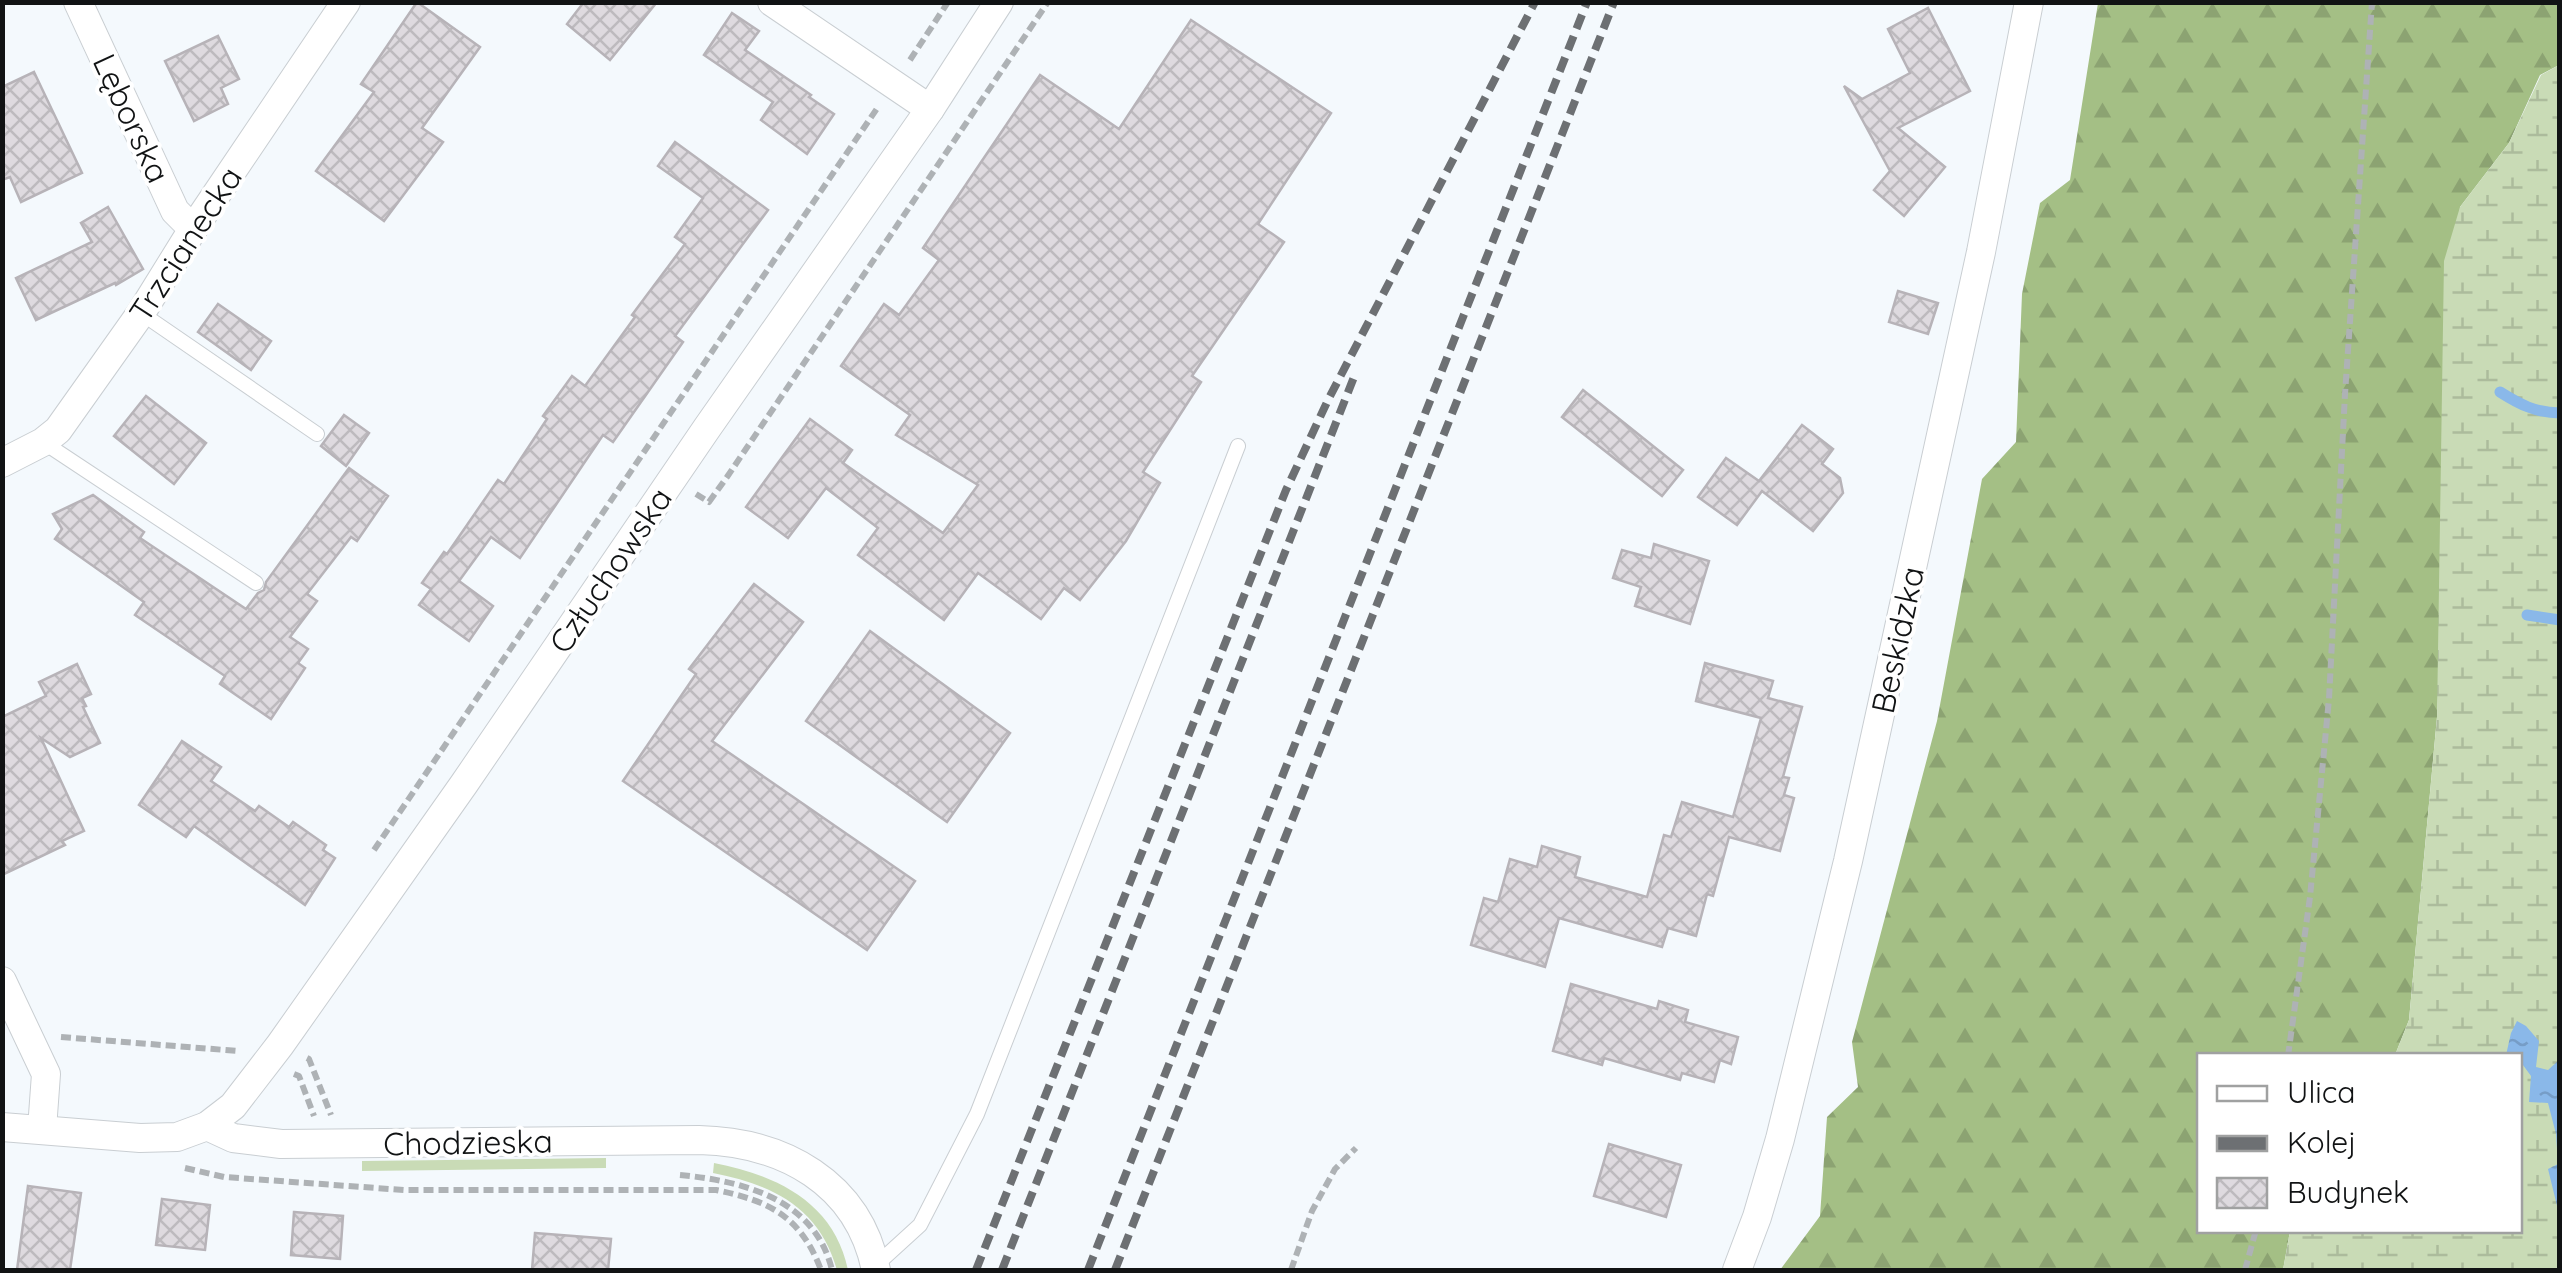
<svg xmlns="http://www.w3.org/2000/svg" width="2562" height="1273" viewBox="0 0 2562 1273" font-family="Quicksand,sans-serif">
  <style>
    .green { fill: #c9dbb6 }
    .forest { fill: url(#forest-firs) }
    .wetland { fill: url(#wetland-marsh) }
    .water { fill: url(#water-ripples) }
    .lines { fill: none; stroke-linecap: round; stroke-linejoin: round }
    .stream { stroke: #8ab8e9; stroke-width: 11 }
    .building { fill: url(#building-cross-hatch); stroke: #b7b3b8; stroke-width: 2.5 }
    .lane-casing { stroke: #c9ced2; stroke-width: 16 }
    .street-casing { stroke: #c9ced2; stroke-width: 30 }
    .path { stroke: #aeb2b5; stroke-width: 6; stroke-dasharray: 10 5; stroke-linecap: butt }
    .lane { stroke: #fff; stroke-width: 14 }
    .street { stroke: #fff; stroke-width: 28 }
    .rail { stroke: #6d7073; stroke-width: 8; stroke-dasharray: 15 8; stroke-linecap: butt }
    .labels { text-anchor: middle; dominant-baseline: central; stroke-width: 8; stroke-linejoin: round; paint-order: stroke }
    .street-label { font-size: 32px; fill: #111314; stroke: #fff }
  </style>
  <defs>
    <pattern id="forest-firs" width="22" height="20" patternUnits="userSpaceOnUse" patternTransform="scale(2.5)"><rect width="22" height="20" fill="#a4bf85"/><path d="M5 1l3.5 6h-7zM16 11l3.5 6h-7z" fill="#8ca372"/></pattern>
    <pattern id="wetland-marsh" width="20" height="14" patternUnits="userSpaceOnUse" patternTransform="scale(2.5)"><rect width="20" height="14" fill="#c9dbb6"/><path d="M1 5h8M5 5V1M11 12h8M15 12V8" fill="none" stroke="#acbb9c"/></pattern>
    <pattern id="water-ripples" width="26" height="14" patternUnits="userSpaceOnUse" patternTransform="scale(2.5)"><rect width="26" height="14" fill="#8ab8e9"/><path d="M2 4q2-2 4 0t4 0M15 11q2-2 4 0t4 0" fill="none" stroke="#769dc7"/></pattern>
    <pattern id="building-cross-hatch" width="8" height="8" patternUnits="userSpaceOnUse" patternTransform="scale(2.5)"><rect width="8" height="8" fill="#dedadf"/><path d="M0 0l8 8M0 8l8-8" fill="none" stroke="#bdbabe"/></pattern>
  </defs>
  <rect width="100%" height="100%" fill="#f4f9fd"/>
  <g class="green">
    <path d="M606 1158V1168L362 1171V1161Z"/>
    <path d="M714 1163C776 1175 834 1202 848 1270H837C819 1207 773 1185 713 1173Z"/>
  </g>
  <path class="forest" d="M2098 3H2559V65L2540 75 2509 143 2460 207 2437 717 2409 1020 2395 1055 2200 1056V1230L2290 1231 2283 1270H1780L1820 1216 1827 1117 1858 1087 1852 1042 1937 721 1982 479 2016 442 2022 294 2040 203 2070 180Z"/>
  <path class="wetland" d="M2559 65V1270H2283L2290 1231 2520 1230V1056L2395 1055 2409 1020 2437 717 2444 261 2460 207 2509 143 2541 75Z"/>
  <path class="water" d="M2517 1021 2526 1026 2539 1041 2536 1067 2548 1070 2558 1061 2559 1054V1214L2548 1169 2558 1164 2556 1134 2548 1103 2529 1102 2531 1076 2520 1061V1056L2506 1055 2511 1033Z"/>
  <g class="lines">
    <g class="stream">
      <path d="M2500 392C2519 404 2536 413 2560 413"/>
      <path d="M2527 615 2560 620"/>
    </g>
  </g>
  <g class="building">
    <path d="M417 2 480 47 422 128 443 142 384 221 316 171 374 92 361 84Z"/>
    <path d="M584 2H657L610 60 567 24Z"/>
    <path d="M1928 8 1970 91 1898 128 1945 167 1904 216 1874 190 1890 171 1844 86 1862 99 1910 73 1888 29Z"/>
    <path d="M732 13 759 31 745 50 811 95 809 97 834 114 807 154 761 120 773 102 704 55Z"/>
    <path d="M1191 20 1331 113 1258 224 1284 242 1192 376 1201 382 1143 472 1160 483 1126 541 1080 600 1064 588 1041 619 978 573 944 620 858 555 878 528 826 488 788 538 746 507 810 419 852 450 843 463 943 533 978 485 896 435 910 415 841 366 884 304 899 315 939 260 923 248 1040 75 1119 129Z"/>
    <path d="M218 36 239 79 221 88 228 104 194 121 165 61Z"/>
    <path d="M34 72 82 173 21 202 10 177 2 180V87Z"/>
    <path d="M675 142 768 210 675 336 683 342 613 442 603 435 520 558 491 537 459 581 493 606 469 641 419 605 431 589 422 583 444 552 447 554 498 480 504 484 547 419 543 416 572 376 585 386 635 317 632 315 685 244 675 237 703 198 658 166Z"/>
    <path d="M108 207 143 269 116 285 115 283 36 320 16 278 92 242 81 223Z"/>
    <path d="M1898 291 1938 303 1928 334 1889 322Z"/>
    <path d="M218 304 271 341 251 370 198 332Z"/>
    <path d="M1583 390 1683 470 1662 496 1562 417Z"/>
    <path d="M146 396 206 443 174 484 114 436Z"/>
    <path d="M344 415 369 433 346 466 321 446Z"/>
    <path d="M1802 425 1833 449 1822 464 1840 478 1843 493 1813 531 1762 491 1737 525 1698 497 1726 458 1759 481Z"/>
    <path d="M349 468 388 496 357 541 351 537 307 594 317 601 290 637 308 649 298 663 305 668 271 719 220 684 225 676 135 615 144 602 55 539 62 529 53 514 93 495 144 532 140 538 246 609 258 593 264 590 266 582Z"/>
    <path d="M1654 544 1709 561 1690 624 1635 606 1641 587 1613 578 1622 550 1651 558Z"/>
    <path d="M754 584 803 622 712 741 915 881 867 950 623 781 696 674 689 669Z"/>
    <path d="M870 631 1010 733 947 822 806 721Z"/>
    <path d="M1705 663 1773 681 1768 698 1802 707 1783 777 1789 778 1784 795 1794 798 1780 851 1729 837 1713 896 1707 894 1696 936 1668 928 1662 947 1559 918 1545 967 1471 945 1484 898 1498 902 1510 859 1537 867 1542 846 1580 857 1575 877 1647 897 1664 835 1671 837 1682 802 1733 817 1761 718 1696 701Z"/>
    <path d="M77 664 91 694 82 698 86 706 83 707 100 743 70 757 41 738 84 831 62 841 65 845 2 875V717L46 696 39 682Z"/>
    <path d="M182 741 221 767 211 781 255 811 259 806 289 827 293 822 326 845 323 850 335 858 305 905 194 826 186 837 139 805Z"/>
    <path d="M1571 984 1657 1009 1659 1001 1688 1010 1685 1022 1738 1037 1731 1064 1720 1060 1714 1082 1682 1073 1680 1080 1604 1058 1602 1065 1553 1051Z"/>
    <path d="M1609 1144 1681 1165 1666 1217 1594 1196Z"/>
    <path d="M28 1186 81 1193 70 1270H17Z"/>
    <path d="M162 1199 210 1205 205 1250 156 1245Z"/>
    <path d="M294 1212 343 1216 340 1259 291 1255Z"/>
    <path d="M535 1233 611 1239 608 1270H532Z"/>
  </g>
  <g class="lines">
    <defs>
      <g id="lane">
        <path d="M141 313 317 434"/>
        <path d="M43 442 256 583"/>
        <path d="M875 1266 920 1225 977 1114 1238 446"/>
      </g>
      <g id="street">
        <path d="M78 2 175 211 193 229"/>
        <path d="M772 2 930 109"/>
        <path d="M2 463 43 442 58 430 141 313 193 229 346 2"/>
        <path d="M2 981 46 1074 42 1129"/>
        <path d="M207 1126 233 1138 281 1144 699 1140C783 1142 858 1182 876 1270"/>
        <path d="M2 1127 140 1138 177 1137 207 1126 233 1106 280 1045 464 784 707 428 930 109 999 2"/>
        <path d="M1737 1270 1757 1217 1780 1139 1848 861 1981 252 2029 2"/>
      </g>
    </defs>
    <use href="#lane" class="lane-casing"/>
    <use href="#street" class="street-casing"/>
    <g class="path">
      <path d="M910 60 948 2"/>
      <path d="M696 494 709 502 727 477 1048 2"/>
      <path d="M374 850 878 107"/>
      <path d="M61 1037 238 1051"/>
      <path d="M2288 1056 2310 897 2329 699 2345 394 2372 2"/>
      <path d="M307 1058 309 1059 331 1115"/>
      <path d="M294 1074 299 1076 314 1116"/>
      <path d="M185 1168 224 1177 404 1190H716C770 1201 801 1217 821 1270"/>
      <path d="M680 1175C743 1181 815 1199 832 1270"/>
      <path d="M1291 1270 1312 1211 1335 1169 1356 1148"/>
      <path d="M2245 1270 2256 1230"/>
    </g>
    <use href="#lane" class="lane"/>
    <use href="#street" class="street"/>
    <g class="rail">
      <path d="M976 1270 1286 490 1328 400 1535 2"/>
      <path d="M1002 1270 1354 377"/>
      <path d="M1088 1270 1587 2"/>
      <path d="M1115 1270 1614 2"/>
    </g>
  </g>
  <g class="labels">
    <g class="street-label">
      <text transform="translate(132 118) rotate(65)">Lęborska</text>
      <text transform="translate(185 244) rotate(-57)">Trzcianecka</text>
      <text transform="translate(610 570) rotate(-56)">Człuchowska</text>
      <text transform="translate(1897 640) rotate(-78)">Beskidzka</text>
      <text transform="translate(468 1142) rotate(-1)">Chodzieska</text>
    </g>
  </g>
  <rect width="2562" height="1273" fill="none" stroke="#111314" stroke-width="10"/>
  <rect x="2197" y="1053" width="325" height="180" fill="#ffffff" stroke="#a0a1a1" stroke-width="2.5"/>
  <rect x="2217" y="1086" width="50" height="15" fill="#ffffff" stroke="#a0a1a1" stroke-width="2.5"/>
  <text x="2287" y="1103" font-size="30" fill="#111314">Ulica</text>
  <rect x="2217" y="1136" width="50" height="15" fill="#6d7073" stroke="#a0a1a1" stroke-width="2.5"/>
  <text x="2287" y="1153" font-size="30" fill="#111314">Kolej</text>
  <rect x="2217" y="1178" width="50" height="30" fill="url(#building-cross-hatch)" stroke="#a0a1a1" stroke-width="2.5"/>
  <text x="2287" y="1203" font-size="30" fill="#111314">Budynek</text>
</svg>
